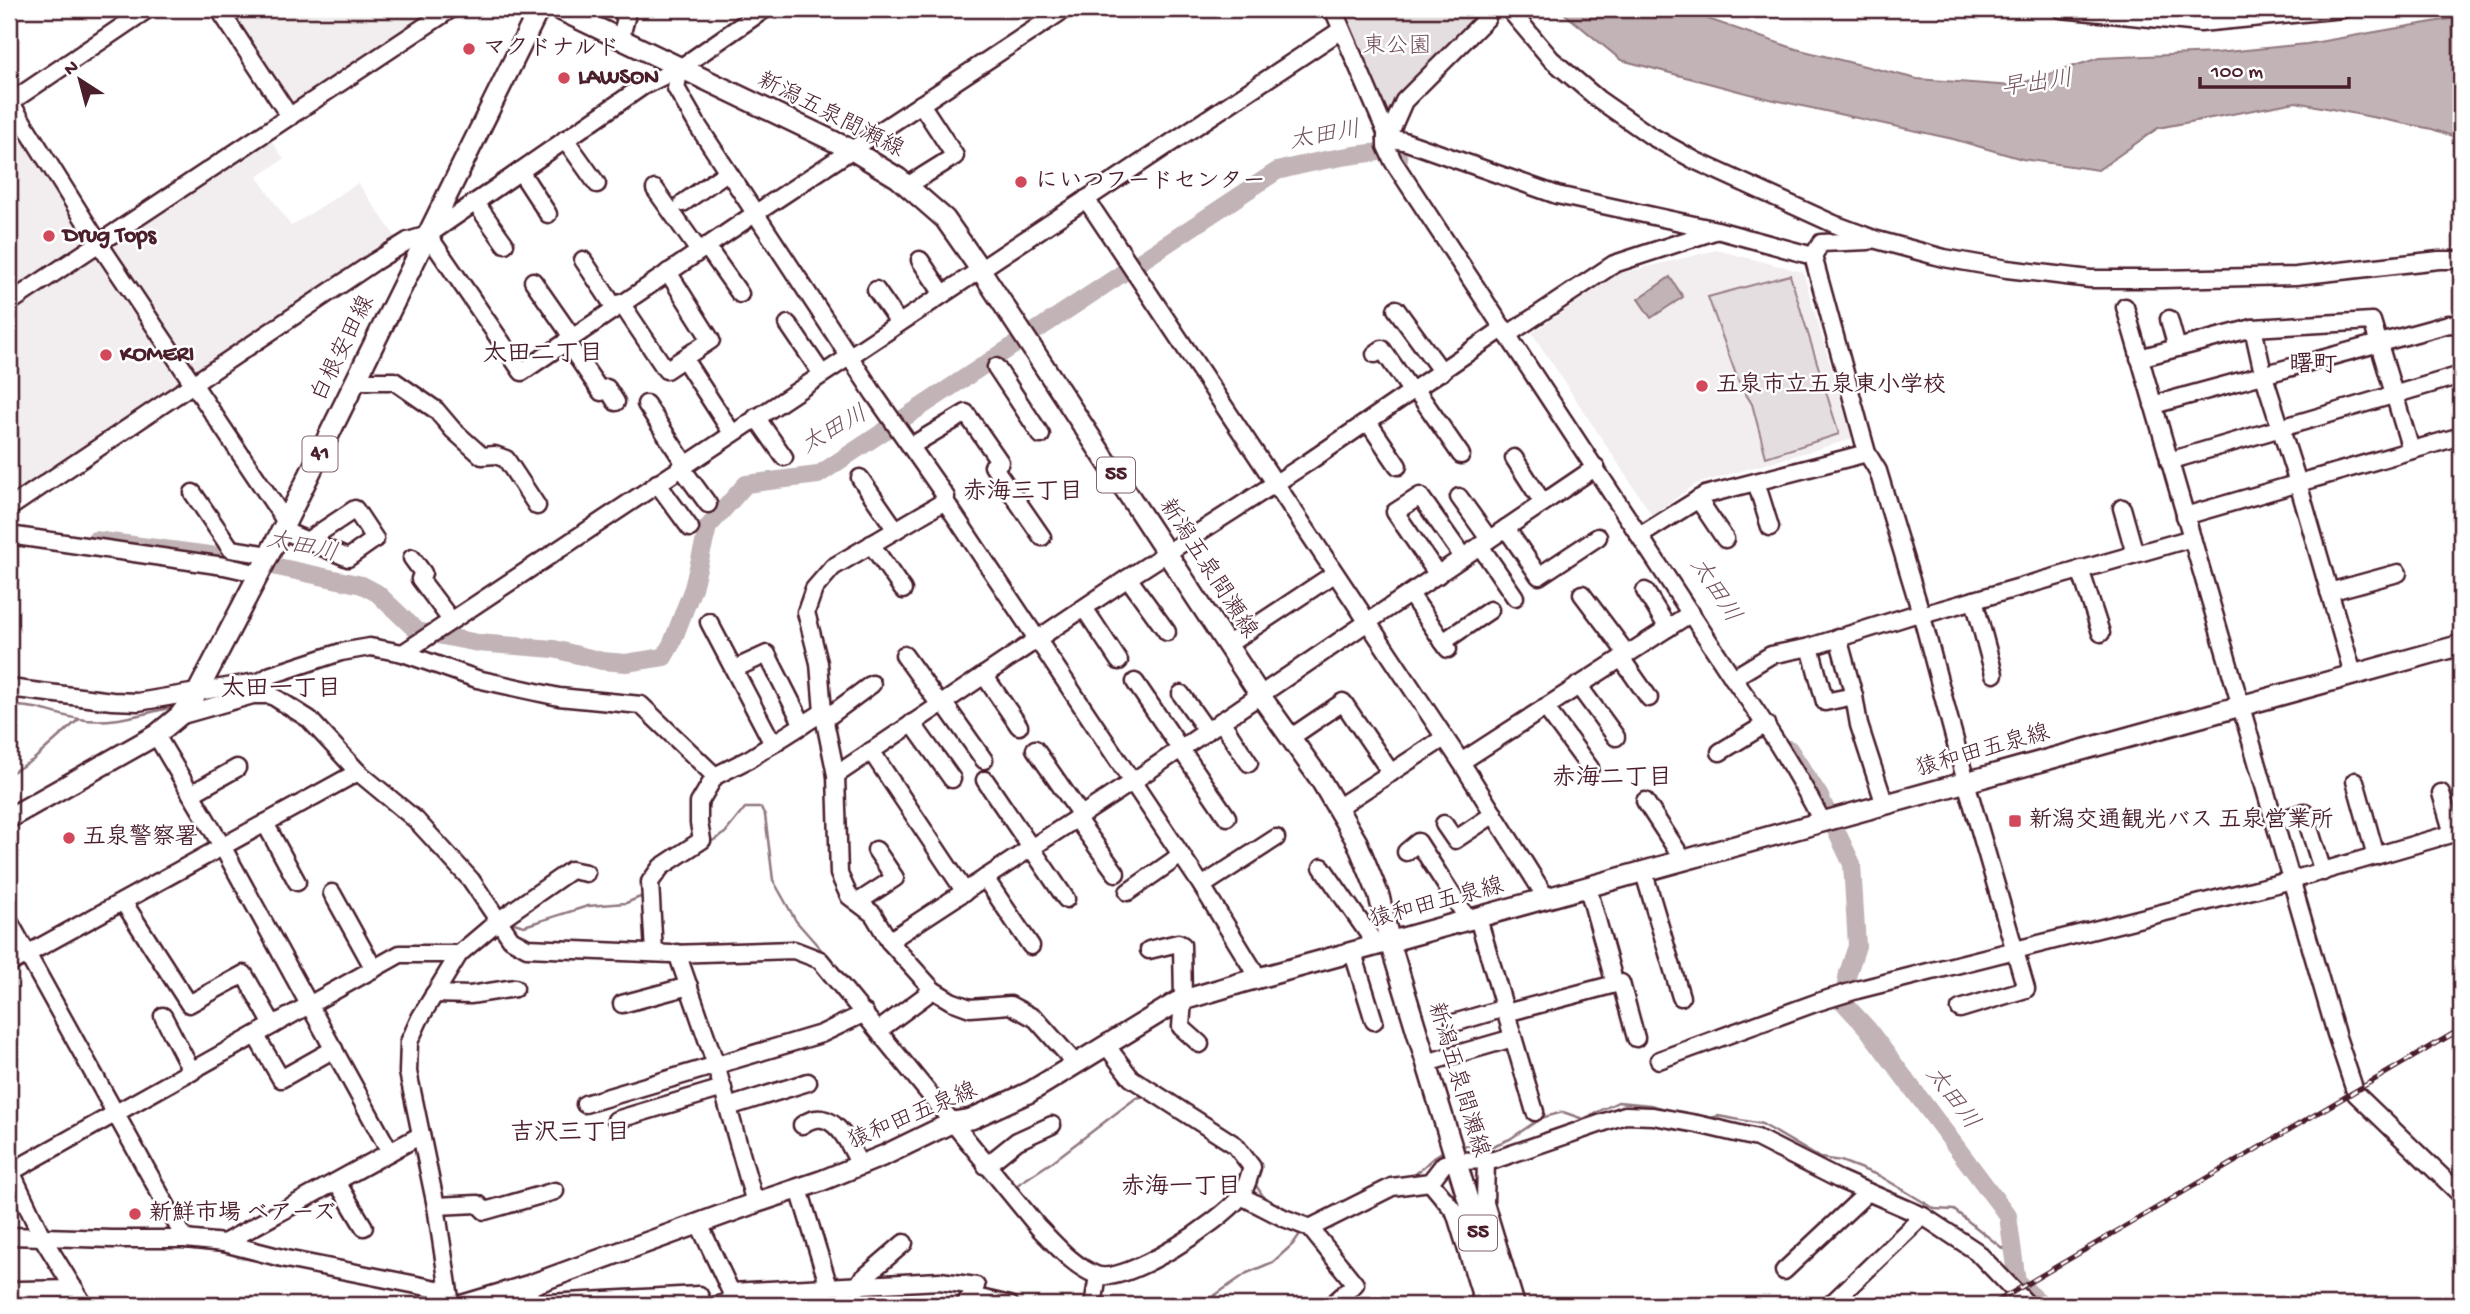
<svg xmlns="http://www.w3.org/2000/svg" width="2470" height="1314" viewBox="0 0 2470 1314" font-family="'Gochi Hand','Klee One',sans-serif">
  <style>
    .built { fill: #f2eeef }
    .green { fill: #e5dee0; stroke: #987e86; stroke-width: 2 }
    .water { fill: #c1b3b6; stroke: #91787e; stroke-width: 2 }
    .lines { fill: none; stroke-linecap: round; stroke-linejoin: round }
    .stream { stroke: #91787e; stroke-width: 2.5 }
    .river { stroke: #c1b3b6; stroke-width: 18 }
    .minor-casing { stroke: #4a1f2b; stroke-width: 21 }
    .major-casing { stroke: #4a1f2b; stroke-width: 24 }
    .minor { stroke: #fff; stroke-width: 16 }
    .major { stroke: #fff; stroke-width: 19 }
    .rail-casing { stroke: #4a1f2b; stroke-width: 5 }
    .rail { stroke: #fff; stroke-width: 2.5; stroke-dasharray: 8; stroke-linecap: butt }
    .poi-dot { fill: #d1495b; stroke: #fff; stroke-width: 2.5 }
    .labels { text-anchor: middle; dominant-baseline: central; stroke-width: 5; stroke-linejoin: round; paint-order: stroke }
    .shield { fill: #fff; stroke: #80626b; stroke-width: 2 }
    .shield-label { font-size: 21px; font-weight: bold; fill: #4a1f2b }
    .park-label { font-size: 23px; fill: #714f58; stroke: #fff }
    .poi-label { font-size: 23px; font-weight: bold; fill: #4a1f2b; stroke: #fff; text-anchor: start }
    .street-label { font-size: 23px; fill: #4a1f2b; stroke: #fff }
    .water-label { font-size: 24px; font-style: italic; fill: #74535c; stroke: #fff }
    .neighbourhood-label { font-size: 24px; font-weight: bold; fill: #4a1f2b; stroke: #fff }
  </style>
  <rect width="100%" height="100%" fill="#fff"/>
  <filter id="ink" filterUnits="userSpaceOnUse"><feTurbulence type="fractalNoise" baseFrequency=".0143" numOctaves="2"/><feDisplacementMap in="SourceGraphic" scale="14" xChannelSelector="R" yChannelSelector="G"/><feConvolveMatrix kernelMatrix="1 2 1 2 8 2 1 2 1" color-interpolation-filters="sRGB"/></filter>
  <g filter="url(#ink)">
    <g class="built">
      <path d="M227 9H439L293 108Z"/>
      <path d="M9 109 109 250 271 140 284 159 257 177 291 226 358 183 397 239 9 499Z"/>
      <path d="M1717 250 1803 272 1852 439 1696 484 1652 515 1532 333 1618 274Z"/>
    </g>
    <g class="green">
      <path d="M1339 9H1479L1450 49 1391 122Z"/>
      <path d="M1790 275 1839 434 1766 457 1752 404 1739 383 1708 297Z"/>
    </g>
    <g class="water">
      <path d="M1559 9H1679L1796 49 1917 79 2013 86 2099 58 2216 53 2307 44 2461 17V139L2432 129 2296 102 2158 128 2098 170 2022 159 1953 139 1765 98 1621 60Z"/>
      <path d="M1670 277 1683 297 1651 318 1638 299Z"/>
    </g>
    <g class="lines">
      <g class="stream">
        <path d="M9 706C38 705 52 714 79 719 111 725 146 713 177 706"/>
        <path d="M9 774 33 760 79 719"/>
        <path d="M706 845 725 833 745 808H761L765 815 773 880 796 921 825 954"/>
        <path d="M507 921 524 926 588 906 626 903 645 895"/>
        <path d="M1708 1119 1718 1116 1762 1124 1820 1158 1841 1161 1880 1176 1935 1209 1954 1210 2006 1251 2017 1282"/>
        <path d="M1458 1145 1490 1147 1510 1139 1541 1118 1563 1112 1583 1119 1618 1102 1650 1105 1681 1113"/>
        <path d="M1227 1149 1236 1159"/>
        <path d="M1413 1176C1425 1167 1432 1156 1446 1150"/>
        <path d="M1255 1184 1267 1202"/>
        <path d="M1014 1187 1052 1162 1136 1098 1146 1096"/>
        <path d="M1326 1211 1386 1182"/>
        <path d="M224 1251 242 1258 271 1263"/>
        <path d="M436 1295 439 1305"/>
        <path d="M1014 1300 1035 1305"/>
        <path d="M1201 1305 1247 1273 1273 1262 1293 1244 1302 1231"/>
      </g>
      <g class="river">
        <path d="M95 540 240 559 362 585 377 593 417 631 478 643 554 649 602 661 626 663 664 657 672 643 693 588 708 527 746 484 818 475 1277 171C1316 161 1355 153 1395 151L1399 159"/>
        <path d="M1789 749 1819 795 1852 864 1857 946 1848 973 1843 1002 1867 1028 2008 1216 2017 1282 2043 1305"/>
      </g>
      <defs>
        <g id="minor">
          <path d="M219 9 290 117"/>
          <path d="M620 9 626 18 620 40"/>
          <path d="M1333 9 1386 132V146L1393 161 1733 678C1766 724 1796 771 1822 821"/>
          <path d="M1509 9 1551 59 1598 99 1651 136 1696 161 1834 224 1877 240 1944 258 2007 269 2090 279H2161L2296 276 2439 260H2461"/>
          <path d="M2061 9 2200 23 2343 9"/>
          <path d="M680 68 676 88 698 126 874 394 946 497 945 501 833 567 814 589 806 612 819 663 823 712 836 775 839 874 849 896 873 914 889 941 933 990 951 1001 970 1008 1010 1005 1036 1019 1075 1063"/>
          <path d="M9 100 100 245 286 522"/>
          <path d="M9 103 148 9"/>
          <path d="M1386 132 1393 126 1404 101 1487 18"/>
          <path d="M1386 138 1404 141 1557 195 1717 230 1813 256"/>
          <path d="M565 139 597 184"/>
          <path d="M520 171 548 214"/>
          <path d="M907 186 955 156 921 104"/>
          <path d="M655 189 699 251"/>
          <path d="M1086 199 1461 762 1547 899"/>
          <path d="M475 202 505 244"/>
          <path d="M683 203 727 172"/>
          <path d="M428 235 522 372 750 217 1065 9"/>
          <path d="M1869 241 1821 243 1813 256 1867 453 1878 471 1921 613 1966 782 2026 989 1960 1009"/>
          <path d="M706 246 740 294"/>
          <path d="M583 260 615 308"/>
          <path d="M920 260 943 294"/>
          <path d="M533 281 572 337"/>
          <path d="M876 290 899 323"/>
          <path d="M9 303 451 9"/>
          <path d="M621 303 666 370 711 340 668 272"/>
          <path d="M2125 307 2336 1034 2356 1094 2461 1195"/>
          <path d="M1396 309 1442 372"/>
          <path d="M2169 319 2177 348"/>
          <path d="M788 324 822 374"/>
          <path d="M2253 328 2263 373 2298 483 2353 674"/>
          <path d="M1507 335 1614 264 1715 231"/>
          <path d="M566 341 601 392 607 388 616 402"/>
          <path d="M1375 354 1382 349 1412 392"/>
          <path d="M2139 358 2253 328 2372 321 2411 450"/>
          <path d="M684 359 732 433"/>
          <path d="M996 367 1041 435"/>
          <path d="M356 381H394L436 410 453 430 482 456 495 455 506 459 537 506"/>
          <path d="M1416 390 1461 455"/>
          <path d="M646 404 685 464"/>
          <path d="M2153 405 2449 324 2461 325"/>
          <path d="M756 417 784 457"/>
          <path d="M1368 422 1398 466"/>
          <path d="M911 446 966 413 1000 462"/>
          <path d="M1514 458 1543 503"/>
          <path d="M2169 461 2461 375"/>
          <path d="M993 466 1042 537"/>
          <path d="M681 467 708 504"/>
          <path d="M860 478 896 530"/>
          <path d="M1756 482 1770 527"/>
          <path d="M657 483 690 528"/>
          <path d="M193 493 231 549 270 555"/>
          <path d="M1459 497 1489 539"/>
          <path d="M1698 499 1725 539"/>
          <path d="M945 501 1202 886 1259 979"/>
          <path d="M9 508 374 262 408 241 428 235 643 86 680 68 765 9"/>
          <path d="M2122 508 2135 554"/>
          <path d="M2185 516 2461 436"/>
          <path d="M1506 528 1539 576 1598 537"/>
          <path d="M282 530 348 558 375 539 355 509 307 541"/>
          <path d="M9 535 224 566 260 574"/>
          <path d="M1641 535 1705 495 1867 453"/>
          <path d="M871 544 903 590"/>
          <path d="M1480 546 1515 597"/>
          <path d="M412 558 423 573 420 579 451 620"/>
          <path d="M2080 569 2101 633"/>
          <path d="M1438 575 1395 512 1420 496 1463 557"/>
          <path d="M1128 578 1167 632"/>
          <path d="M1645 591 1668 628"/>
          <path d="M2329 592 2398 573"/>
          <path d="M1410 594 1448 649"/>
          <path d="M1582 594 1627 654"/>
          <path d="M1974 600 1994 674"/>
          <path d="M1084 608 1119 661"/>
          <path d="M709 622 773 744"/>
          <path d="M1838 637 1854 696 1859 725 1885 805"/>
          <path d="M1443 642 1490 610"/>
          <path d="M1227 645 1334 574"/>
          <path d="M1810 647 1825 702 1854 696"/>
          <path d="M403 653 1341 30"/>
          <path d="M904 655 940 705"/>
          <path d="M1621 658 1649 698"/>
          <path d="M734 669 767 654 803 725"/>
          <path d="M984 675 1019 726"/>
          <path d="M1733 678 1771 655 1810 647 1912 615 1929 613 2192 538"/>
          <path d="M262 681 271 695 309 719 358 772 416 820 471 880 511 939 527 948 671 954 794 950 820 960 1038 1227C1055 1244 1073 1266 1096 1275 1126 1286 1221 1221 1240 1197 1246 1189 1249 1177 1252 1167L1235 1145 1131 1078 1106 1045"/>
          <path d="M1135 682 1227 817"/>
          <path d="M1578 685 1616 737"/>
          <path d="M9 688 112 701 138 702 262 681 271 675 341 652 370 647 403 653 477 679 559 697 641 705 715 776"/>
          <path d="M1181 694 1207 731"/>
          <path d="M943 702 984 760"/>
          <path d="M1545 707 1590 768"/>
          <path d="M179 716 253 695H271"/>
          <path d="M825 719 872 684"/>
          <path d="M1221 721 1249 763"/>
          <path d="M912 723 952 779"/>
          <path d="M156 735 222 846 390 1152"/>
          <path d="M1290 738 1343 702 1391 773"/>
          <path d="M1035 749 1081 815"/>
          <path d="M871 751 965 892"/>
          <path d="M1720 752 1766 724"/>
          <path d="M1461 762 1691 613"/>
          <path d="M836 775 1128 578 1307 463 1504 328"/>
          <path d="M985 780 1066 899"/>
          <path d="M2355 781 2376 856"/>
          <path d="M2441 793 2453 834"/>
          <path d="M191 794 237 768"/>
          <path d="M1645 801 1684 861"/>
          <path d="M1337 808 1444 738"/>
          <path d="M1076 818 1116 873"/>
          <path d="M2275 822 2304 812 2323 872"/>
          <path d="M265 823 297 882"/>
          <path d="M1444 824 1455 840 1494 814"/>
          <path d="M1406 852 1418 842 1469 921"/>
          <path d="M1322 867 1377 946"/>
          <path d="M1644 873 1681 997"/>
          <path d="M985 878 1031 946"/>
          <path d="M1202 886 1276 838"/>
          <path d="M1128 892 1181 855"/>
          <path d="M332 893 374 969"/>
          <path d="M858 902 895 878 876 850"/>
          <path d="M124 903 189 1004 244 974 273 1025"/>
          <path d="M1478 918 1535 1112"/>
          <path d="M9 921 185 1239"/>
          <path d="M889 941 1132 782 1596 467"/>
          <path d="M1149 950 1178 943 1182 945 1183 1000 1181 1027 1200 1044"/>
          <path d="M654 953 650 882 661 867 702 840 699 823V803L715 776 749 759 823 712"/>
          <path d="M677 953 716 1065 755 1203"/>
          <path d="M1353 953 1374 1021"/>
          <path d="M9 964 358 772"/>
          <path d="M1615 984 1621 983 1636 1038"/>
          <path d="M434 994 470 995 515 988"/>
          <path d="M622 1004 689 986"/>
          <path d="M1506 1013 1615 984 1588 888"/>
          <path d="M163 1016 192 1072"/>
          <path d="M1454 1023 1505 1008"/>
          <path d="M879 1030 933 990"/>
          <path d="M256 1036 281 1079 334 1049"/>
          <path d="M1659 1060 1818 1002 1857 990 2292 880 2461 831"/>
          <path d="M1426 1063 1513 1038"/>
          <path d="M585 1104 821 1034 865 1013"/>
          <path d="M728 1107 808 1082"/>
          <path d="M616 1120 723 1088"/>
          <path d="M802 1125C832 1103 850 1144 860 1166"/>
          <path d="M1486 1160 1485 1203 1516 1305"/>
          <path d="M986 1166 1017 1141 1052 1125"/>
          <path d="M9 1167 42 1237 84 1305"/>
          <path d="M9 1173 400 954H459"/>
          <path d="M337 1182 364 1227"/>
          <path d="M1430 1182 1455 1212 1484 1305"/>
          <path d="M799 1189 829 1287"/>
          <path d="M1241 1196 1284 1218 1310 1228 1355 1284 1332 1305"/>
          <path d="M436 1206 478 1204 485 1211 555 1191"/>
          <path d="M699 1224 731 1292 743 1305"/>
          <path d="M1310 1228 1392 1187 1430 1182 1444 1164 1456 1161 1494 1160 1625 1115 1653 1116 1697 1124 1757 1138 1838 1179 1923 1216 1976 1251 2028 1305"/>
          <path d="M9 1236 112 1239H185L224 1243 286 1259 447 1291"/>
          <path d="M224 1243 421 1135"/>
          <path d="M1784 1271 1868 1192"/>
          <path d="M530 1285 529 1304 699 1295 704 1305"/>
          <path d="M859 1287 861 1280 904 1243"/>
          <path d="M731 1292 940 1281 976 1286 971 1296"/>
          <path d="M9 1295 19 1290 75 1289"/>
          <path d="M451 1305 436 1206 408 1072 409 1042 420 1018 459 954 498 921 571 870 586 873"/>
          <path d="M716 1305 739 1301"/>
          <path d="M964 1305 971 1296 1010 1305"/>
          <path d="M1093 1305 1098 1276"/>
          <path d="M1830 1305 1923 1216"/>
        </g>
        <g id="major">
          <path d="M558 9 852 150 898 178 945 219 980 269 1260 695 1320 779 1357 842 1379 896 1390 943 1500 1305"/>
          <path d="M9 818 156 735 179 716 197 693 286 522 539 9"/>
          <path d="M463 1305 530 1285 755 1203 821 1181 885 1155 953 1122 971 1119 1030 1092 1177 1002 1244 982 2461 645"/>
        </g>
      </defs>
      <use href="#minor" class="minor-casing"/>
      <use href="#major" class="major-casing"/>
      <use href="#minor" class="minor"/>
      <use href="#major" class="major"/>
      <defs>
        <path id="rail" d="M1991 1305 2461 1029"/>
      </defs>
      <use href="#rail" class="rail-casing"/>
      <use href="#rail" class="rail"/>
    </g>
  </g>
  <g class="poi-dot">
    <circle cx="469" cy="49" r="7"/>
    <circle cx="564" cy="78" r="7"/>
    <circle cx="1021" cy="182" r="7"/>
    <circle cx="49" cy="236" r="7"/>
    <circle cx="106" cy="355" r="7"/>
    <circle cx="1702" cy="386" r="7"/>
    <rect x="2008" y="814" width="14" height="14" rx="3.5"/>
    <circle cx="69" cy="838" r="7"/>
    <circle cx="135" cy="1214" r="7"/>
  </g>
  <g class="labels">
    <g class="shield">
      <rect x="302.5" y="436.5" width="35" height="35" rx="5"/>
      <rect x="1097" y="457.5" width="38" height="35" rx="5"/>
      <rect x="1459" y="1215.5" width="38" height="35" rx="5"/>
    </g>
    <g class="shield-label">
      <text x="320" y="454">41</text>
      <text x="1116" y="475">55</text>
      <text x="1478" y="1233">55</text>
    </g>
    <g class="park-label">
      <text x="1397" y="47">東公園</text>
    </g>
    <g class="poi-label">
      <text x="483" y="49">マクドナルド</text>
      <text x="578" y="78">LAWSON</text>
      <text x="1035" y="182">にいつフードセンター</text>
      <text x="63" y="236">Drug Tops</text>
      <text x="120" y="355">KOMERI</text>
      <text x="1716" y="386">五泉市立五泉東小学校</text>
      <text x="2029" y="821">新潟交通観光バス 五泉営業所</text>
      <text x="83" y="838">五泉警察署</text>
      <text x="149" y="1214">新鮮市場 ベアーズ</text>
    </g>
    <g class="street-label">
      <text transform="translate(830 116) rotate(27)">新潟五泉間瀬線</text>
      <text transform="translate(344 349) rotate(-64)">白根安田線</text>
      <text transform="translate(1207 569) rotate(57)">新潟五泉間瀬線</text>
      <text transform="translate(1983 752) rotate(-16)">猿和田五泉線</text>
      <text transform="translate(1437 904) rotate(-15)">猿和田五泉線</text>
      <text transform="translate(1457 1080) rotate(73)">新潟五泉間瀬線</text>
      <text transform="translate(913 1117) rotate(-23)">猿和田五泉線</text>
    </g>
    <g class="water-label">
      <text transform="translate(2037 85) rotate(-8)">早出川</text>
      <text transform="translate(1325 137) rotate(-10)">太田川</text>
      <text transform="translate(835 431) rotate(-30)">太田川</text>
      <text transform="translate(302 548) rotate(12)">太田川</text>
      <text transform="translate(1714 591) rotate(57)">太田川</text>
      <text transform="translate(1951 1099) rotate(53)">太田川</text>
    </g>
    <g class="neighbourhood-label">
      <text x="543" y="355">太田二丁目</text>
      <text x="2313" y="366">曙町</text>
      <text x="1023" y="493">赤海三丁目</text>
      <text x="281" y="690">太田一丁目</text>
      <text x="1612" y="779">赤海二丁目</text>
      <text x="570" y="1134">吉沢三丁目</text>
      <text x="1181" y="1188">赤海一丁目</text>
    </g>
  </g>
  <rect width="2470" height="1314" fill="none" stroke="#fff" stroke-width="35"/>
  <rect x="18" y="18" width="2435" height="1279" fill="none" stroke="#4a1f2b" stroke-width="2.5" filter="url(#ink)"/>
  <g transform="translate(80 80) rotate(324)" stroke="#ffffff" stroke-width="5" paint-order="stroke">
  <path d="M0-5L12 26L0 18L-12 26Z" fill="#4a1f2b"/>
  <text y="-10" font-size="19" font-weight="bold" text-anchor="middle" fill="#4a1f2b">N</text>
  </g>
  <path d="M2200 77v10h149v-10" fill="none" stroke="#4a1f2b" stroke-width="3.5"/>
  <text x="2211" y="77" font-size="21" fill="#4a1f2b" stroke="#ffffff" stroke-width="5" paint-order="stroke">100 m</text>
</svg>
